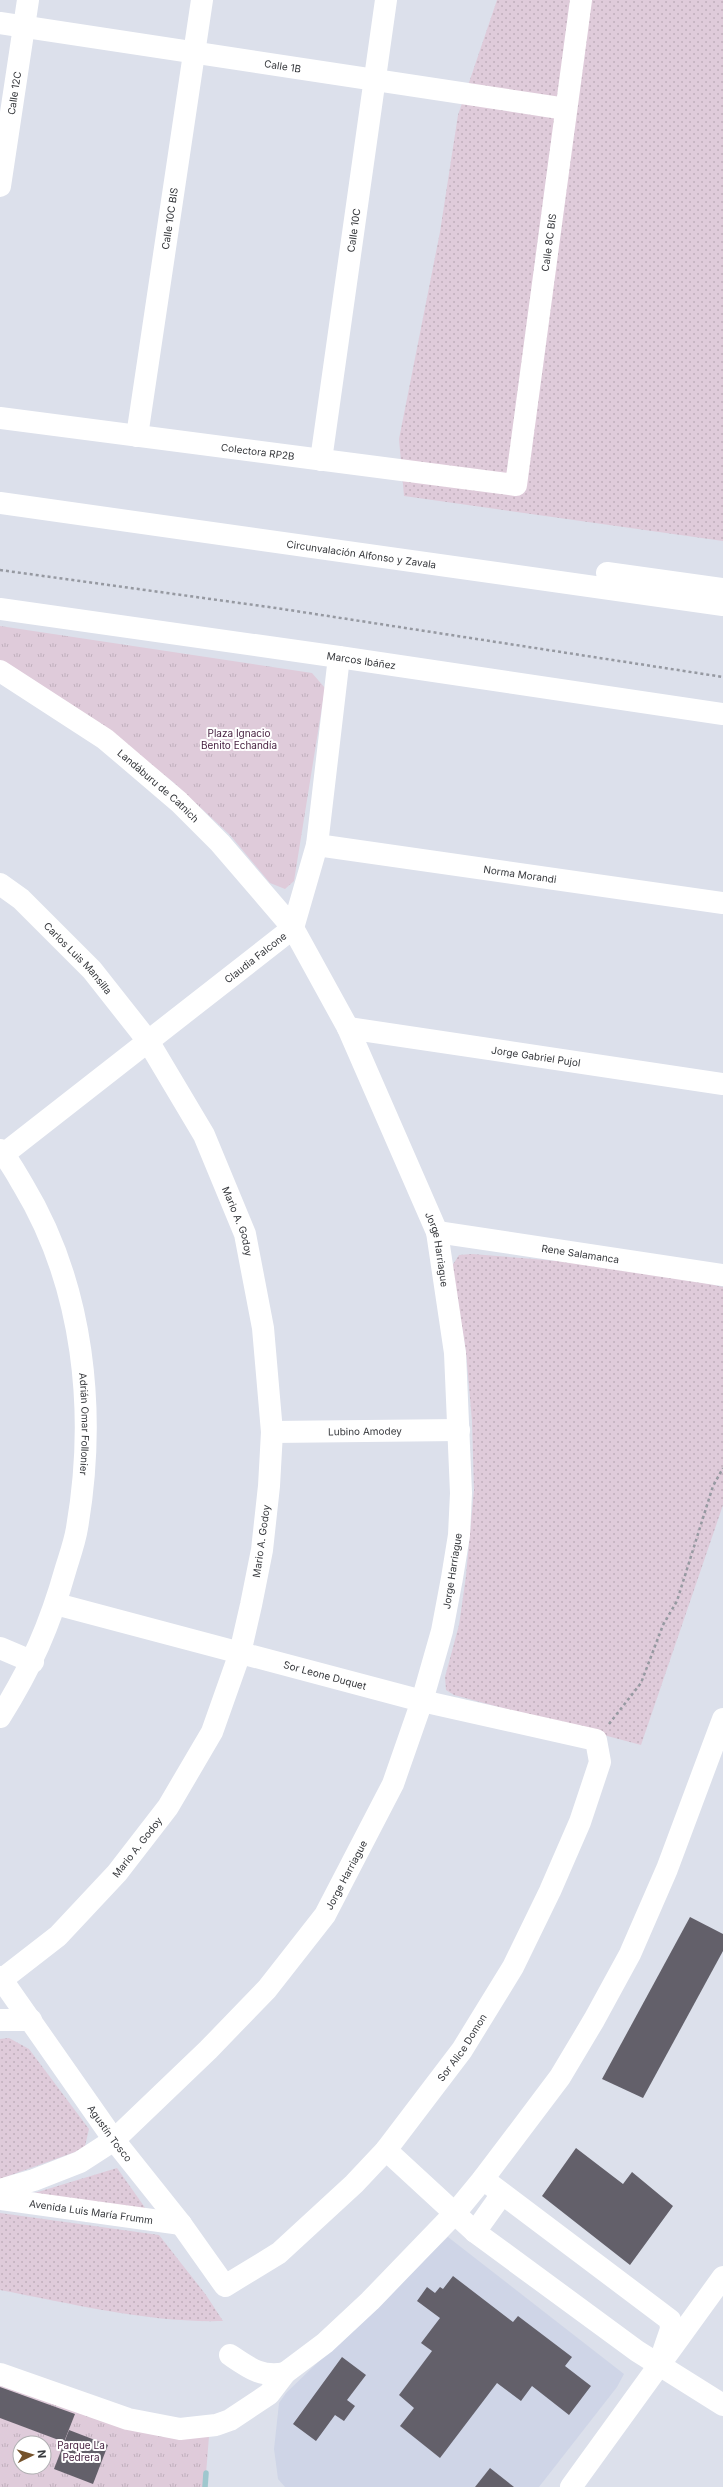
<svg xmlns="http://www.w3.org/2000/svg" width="723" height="2487" viewBox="0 0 723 2487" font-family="Inter,sans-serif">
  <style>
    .built { fill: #cfd5e7 }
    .grass { fill: url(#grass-dots) }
    .park { fill: url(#park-tufts); fill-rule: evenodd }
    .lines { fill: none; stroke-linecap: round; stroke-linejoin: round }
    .stream { stroke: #9fc7ce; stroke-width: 5.5 }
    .building { fill: #63606a }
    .path { stroke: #9699a1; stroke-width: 2.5; stroke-dasharray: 3 3; stroke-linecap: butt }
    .minor { stroke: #fff; stroke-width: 22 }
    .major { stroke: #fff; stroke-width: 22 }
    .labels { text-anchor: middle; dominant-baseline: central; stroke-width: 4; stroke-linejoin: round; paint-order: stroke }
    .street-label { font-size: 10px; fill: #36383c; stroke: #fff }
    .park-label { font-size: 10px; fill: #431d3d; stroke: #fff }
  </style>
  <defs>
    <pattern id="grass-dots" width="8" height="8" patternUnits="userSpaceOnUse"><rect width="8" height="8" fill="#dfcbda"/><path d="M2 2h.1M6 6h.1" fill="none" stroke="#c0afbc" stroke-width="1.8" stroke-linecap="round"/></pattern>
    <pattern id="park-tufts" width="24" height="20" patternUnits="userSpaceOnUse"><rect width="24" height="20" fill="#dfcbda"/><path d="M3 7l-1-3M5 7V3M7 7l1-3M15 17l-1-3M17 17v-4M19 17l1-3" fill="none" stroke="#c0afbc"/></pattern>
  </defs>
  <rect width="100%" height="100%" fill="#dce0eb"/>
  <path class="built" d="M448 2237 624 2374 617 2387 539 2487H285L278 2479 274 2449 279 2403 286 2393Z"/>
  <g class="grass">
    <path d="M497 0H723V541L404 496 399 439 440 232 458 115Z"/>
    <path d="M472 1254 633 1267 723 1287V1505L641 1745 454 1695 446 1690 445 1677 459 1625 466 1576 474 1490 472 1421 466 1352 452 1266 459 1255Z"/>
    <path d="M9 2038 29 2049 89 2129 85 2146 75 2152 0 2179V2039Z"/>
    <path d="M117 2168 146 2209 28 2195Z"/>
    <path d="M0 2213 159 2235 206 2295 223 2321C149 2323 73 2304 0 2290Z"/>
  </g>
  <g class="park">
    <path d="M0 626 312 673 325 688 294 881 285 889 270 883 230 835 173 782 109 731 0 661Z"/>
    <path d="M0 2382 209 2436 205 2487H0ZM20 2443H44V2467H20Z"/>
  </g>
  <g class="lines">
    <path class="stream" d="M205 2487 206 2473"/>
  </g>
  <g class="building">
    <path d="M690 1917 723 1934V1951L643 2098 602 2079Z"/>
    <path d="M576 2148 623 2184 632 2172 673 2206 630 2265 542 2196Z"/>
    <path d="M453 2276 513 2322 518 2316 572 2357 565 2366 591 2386 569 2415 532 2386 521 2401 497 2383 440 2458 400 2426 414 2408 399 2395 432 2351 421 2343 440 2318 417 2301 427 2287 435 2293 440 2287 443 2289Z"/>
    <path d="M342 2357 366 2375 347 2400 355 2406 344 2421 335 2415 316 2441 293 2424Z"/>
    <path d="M0 2387 75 2414 64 2442 0 2418Z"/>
    <path d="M69 2430 108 2445 93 2484 54 2469Z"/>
    <path d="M490 2468 514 2487H475Z"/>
  </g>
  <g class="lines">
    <g class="path">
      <path d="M0 570 276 608 723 677"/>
      <path d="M609 1724 641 1683 663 1625 677 1601 713 1486 723 1468"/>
    </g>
    <g class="minor">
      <path id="s1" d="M0 23 566 109"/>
      <path id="s2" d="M0 186 28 0"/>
      <path id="s3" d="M0 418 516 485 581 0"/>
      <path id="s4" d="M137 436 202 0"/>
      <path id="s5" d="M321 460 386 0"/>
      <path id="s6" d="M0 609 339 657 723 714"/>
      <path id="s7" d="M0 671 105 739 179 802 220 843 293 928 348 1028 437 1232 455 1353 461 1493 459 1535 452 1578 442 1631 422 1701 393 1784 325 1915 267 1989 208 2050 114 2140 80 2162 34 2180 0 2190"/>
      <path id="s8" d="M317 845 723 903"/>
      <path id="s9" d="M0 884 21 899 92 970 148 1041 204 1135 245 1234 263 1328 272 1432 269 1486 262 1550 251 1605 240 1653 212 1732 168 1807 117 1873 58 1936 0 1981"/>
      <path id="s10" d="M348 1028 723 1084"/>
      <path id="s11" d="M0 1150C9 1160 16 1173 23 1185 84 1286 97 1412 77 1528 75 1541 70 1555 66 1568 50 1625 31 1668 0 1717"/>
      <path id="s12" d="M0 1157 293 928 317 845 339 657"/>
      <path id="s13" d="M437 1232 723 1275"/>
      <path id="s14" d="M272 1432 459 1430"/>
      <path d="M0 1648 33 1662"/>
      <path id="s15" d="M0 1977 114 2140 181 2224 225 2286 279 2253 354 2184 386 2150 462 2050 513 1967 550 1891 580 1822 600 1762 596 1740 422 1701 56 1604"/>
      <path d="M0 2020H31"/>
      <path d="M386 2150 475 2232 637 2351 723 2405"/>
      <path d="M483 2179 670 2320 671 2329 659 2364"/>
      <path id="s16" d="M0 2199 181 2224"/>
      <path d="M475 2232 502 2194"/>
      <path d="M230 2355C249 2368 262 2378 285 2373"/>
      <path d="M0 2374 128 2419 180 2429 216 2425 230 2420 269 2394 285 2373 325 2343 370 2301 455 2213 483 2179 560 2077 594 2020 630 1954 667 1869 723 1719"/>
      <path d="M571 2487 723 2277"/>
    </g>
    <g class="major">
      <path id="s17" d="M0 503 723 605"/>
      <path d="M607 573 723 589"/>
    </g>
  </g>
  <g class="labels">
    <g class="street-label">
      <text stroke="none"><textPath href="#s1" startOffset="286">Calle 1B</textPath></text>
      <text stroke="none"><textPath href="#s2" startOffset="94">Calle 12C</textPath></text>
      <text stroke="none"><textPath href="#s4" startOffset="220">Calle 10C BIS</textPath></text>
      <text stroke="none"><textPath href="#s5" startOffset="232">Calle 10C</textPath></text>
      <text stroke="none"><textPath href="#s3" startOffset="765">Calle 8C BIS</textPath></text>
      <text stroke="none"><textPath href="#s3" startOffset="260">Colectora RP2B</textPath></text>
      <text stroke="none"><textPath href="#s17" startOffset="365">Circunvalación Alfonso y Zavala</textPath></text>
      <text stroke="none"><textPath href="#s6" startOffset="365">Marcos Ibáñez</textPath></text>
      <text stroke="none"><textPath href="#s7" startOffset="196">Landáburu de Catnich</textPath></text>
      <text stroke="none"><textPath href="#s8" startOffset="205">Norma Morandi</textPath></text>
      <text stroke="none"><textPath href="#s12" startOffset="324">Claudia Falcone</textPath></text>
      <text stroke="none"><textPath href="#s9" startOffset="108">Carlos Luis Mansilla</textPath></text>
      <text stroke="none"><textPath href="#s10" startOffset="190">Jorge Gabriel Pujol</textPath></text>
      <text stroke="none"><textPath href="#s9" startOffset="419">Mario A. Godoy</textPath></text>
      <text stroke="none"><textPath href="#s7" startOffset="746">Jorge Harriague</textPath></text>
      <text stroke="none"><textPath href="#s13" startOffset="145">Rene Salamanca</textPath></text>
      <text stroke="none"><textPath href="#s11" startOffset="292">Adrián Omar Follonier</textPath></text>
      <text stroke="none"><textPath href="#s14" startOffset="93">Lubino Amodey</textPath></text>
      <text transform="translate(261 1541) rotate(-82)">Mario A. Godoy</text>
      <text transform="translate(452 1571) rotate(-81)">Jorge Harriague</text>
      <text transform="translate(325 1675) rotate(15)">Sor Leone Duquet</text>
      <text transform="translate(137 1847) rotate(-52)">Mario A. Godoy</text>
      <text transform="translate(346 1875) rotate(-62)">Jorge Harriague</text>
      <text stroke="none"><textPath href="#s15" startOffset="722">Sor Alice Domon</textPath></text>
      <text stroke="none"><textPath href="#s15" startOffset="191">Agustín Tosco</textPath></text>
      <text stroke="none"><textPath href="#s16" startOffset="92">Avenida Luis María Frumm</textPath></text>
    </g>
    <g class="park-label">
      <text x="239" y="733">Plaza Ignacio<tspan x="239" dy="12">Benito Echandía</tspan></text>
      <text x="81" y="2445">Parque La<tspan x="81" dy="12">Pedrera</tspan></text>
    </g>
  </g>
  <g transform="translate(32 2455) rotate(85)"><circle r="19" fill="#ffffff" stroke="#afafb1"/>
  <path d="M0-3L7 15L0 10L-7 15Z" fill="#75522b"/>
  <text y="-6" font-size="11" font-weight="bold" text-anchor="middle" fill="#36383c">N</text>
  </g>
</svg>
